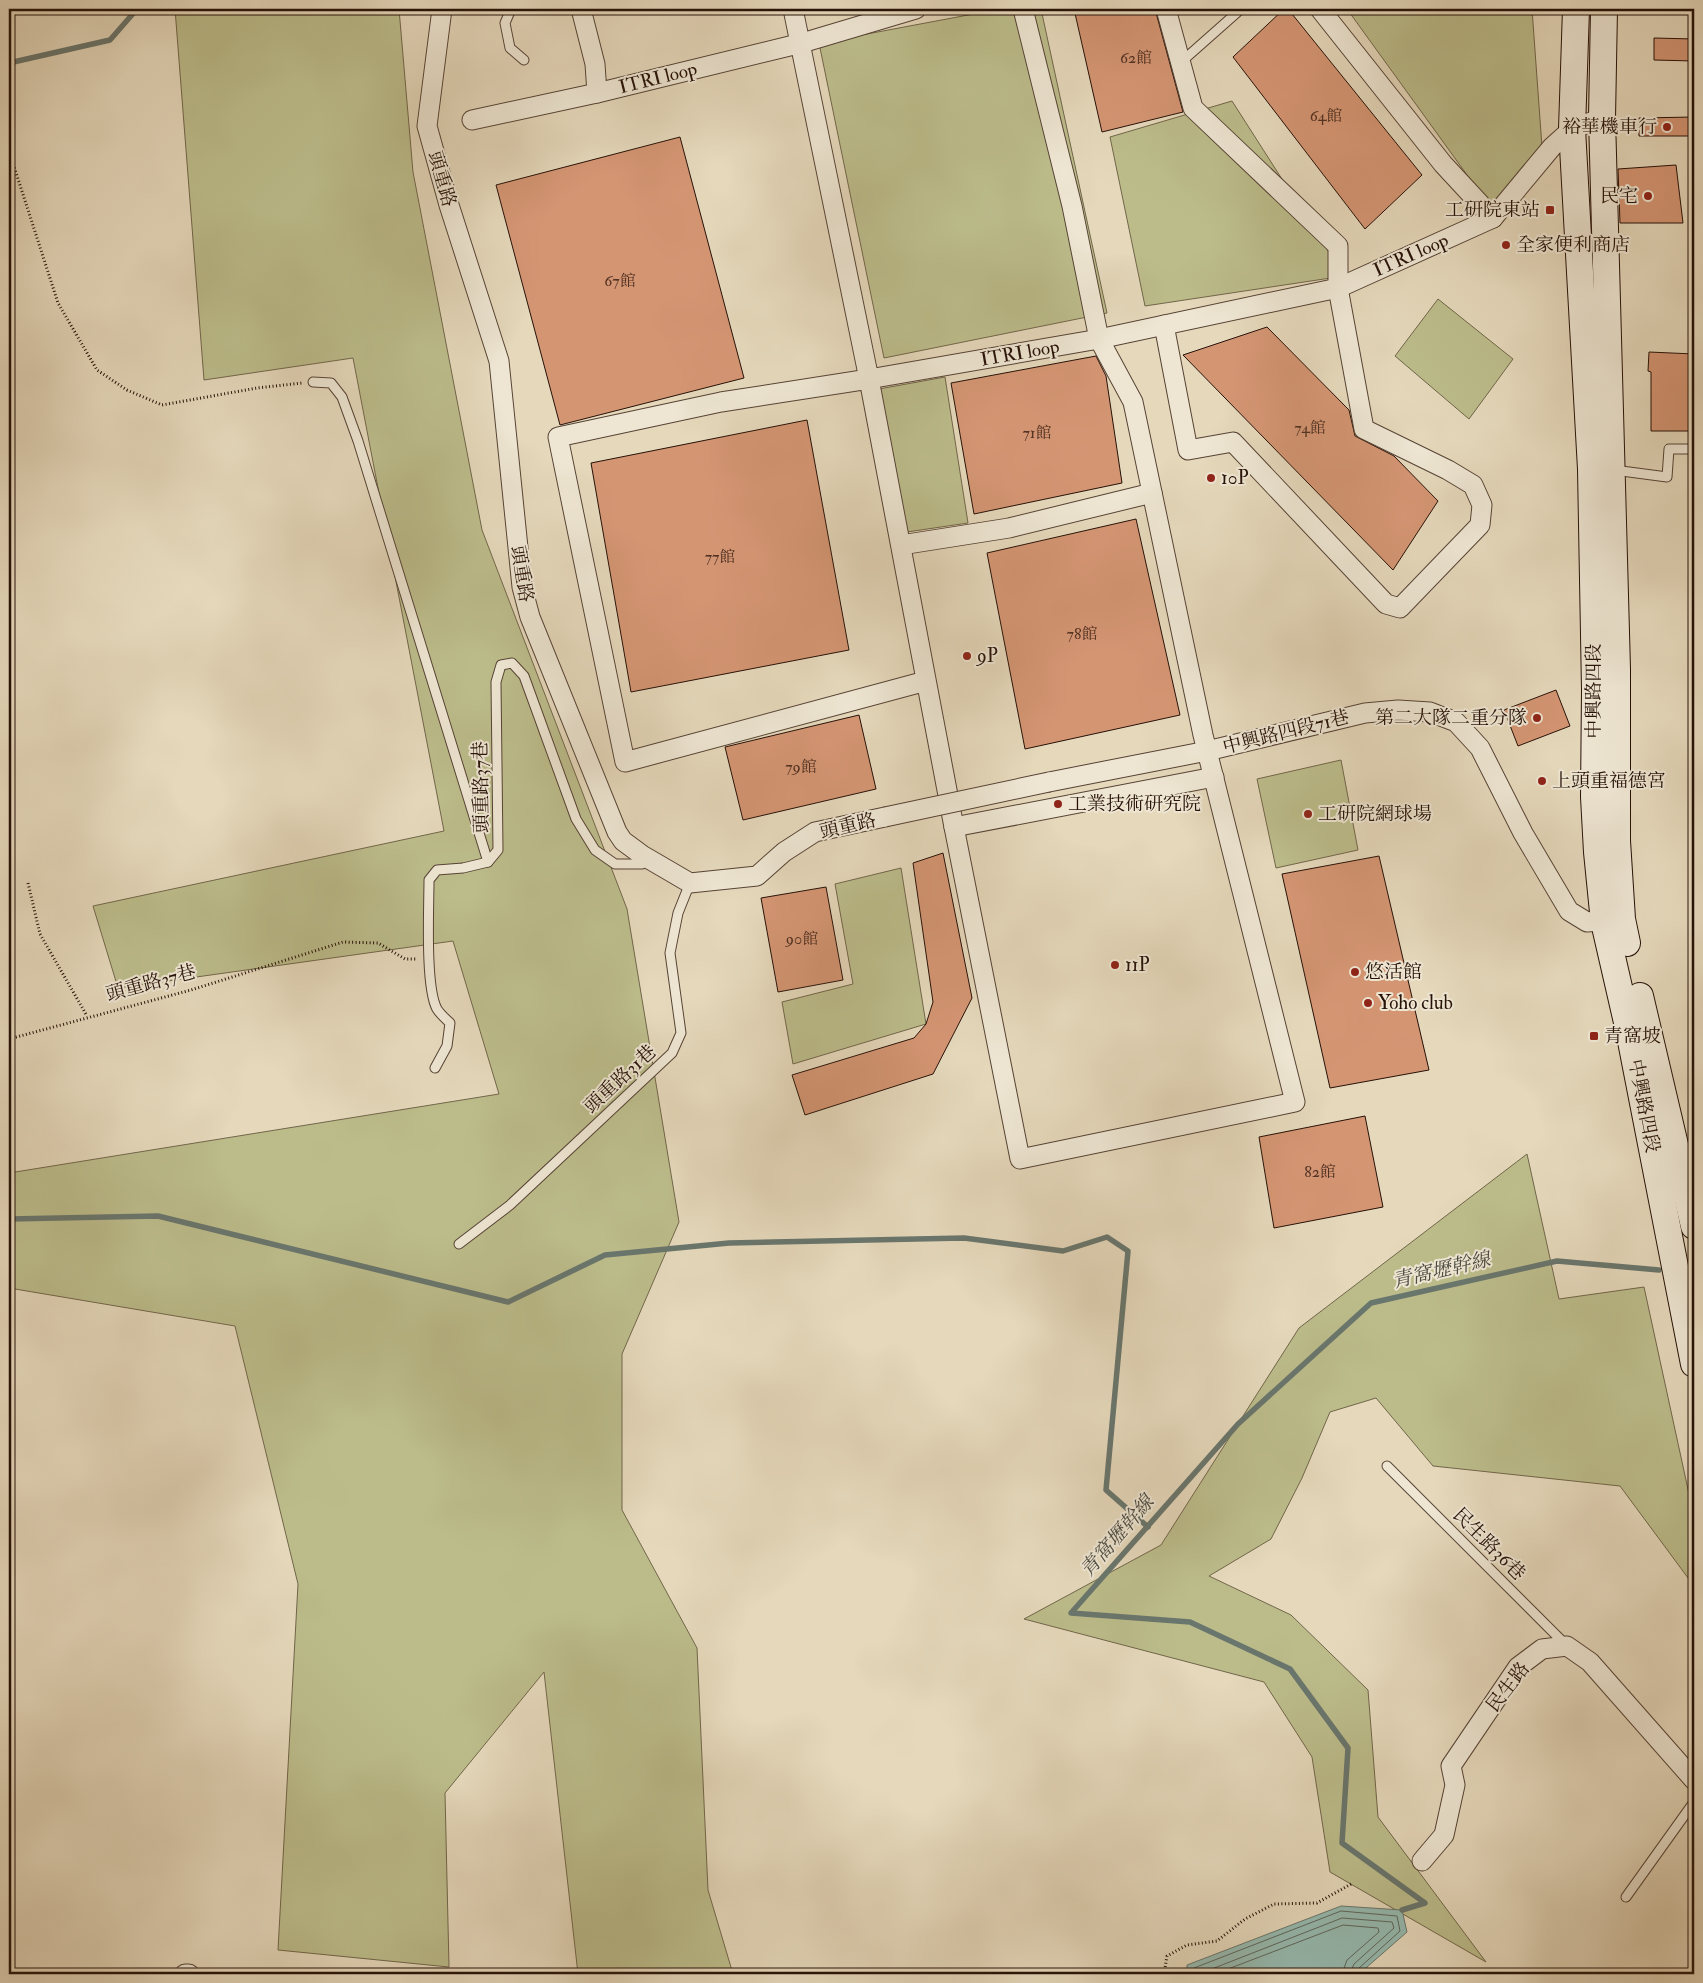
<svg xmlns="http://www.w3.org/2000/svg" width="1703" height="1983" viewBox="0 0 1703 1983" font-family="'IM FELL Double Pica','Noto Serif TC',serif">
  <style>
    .green { fill: #bcbc8b; stroke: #71664a }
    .water { fill: #96bab0; stroke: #69766d }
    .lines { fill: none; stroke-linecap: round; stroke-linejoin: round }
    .shore { stroke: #5e665c; stroke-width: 1 }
    .stream { stroke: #69766d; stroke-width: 5.5 }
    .building { fill: #d49573; stroke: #261108 }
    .lane-casing { stroke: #564335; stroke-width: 11 }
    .street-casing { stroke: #564335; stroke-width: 21 }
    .secondary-casing { stroke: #261108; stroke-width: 28 }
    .path { stroke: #261108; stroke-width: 3; stroke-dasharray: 1 2.5; stroke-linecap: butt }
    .lane { stroke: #eee6d3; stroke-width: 9 }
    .street { stroke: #eee6d3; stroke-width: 19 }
    .secondary { stroke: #eee6d3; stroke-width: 26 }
    .street-bridge-casing { stroke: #564335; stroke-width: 21; stroke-linecap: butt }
    .street-bridge { stroke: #eee6d3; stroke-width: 19 }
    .poi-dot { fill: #8f2418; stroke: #eee6d3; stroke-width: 2 }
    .labels { text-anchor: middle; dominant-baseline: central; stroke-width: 4; stroke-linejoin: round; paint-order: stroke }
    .number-label { font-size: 16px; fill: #523223 }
    .street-label { font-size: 19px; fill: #261108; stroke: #eee6d3 }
    .poi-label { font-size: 19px; fill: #261108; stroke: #eee6d3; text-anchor: start }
    .water-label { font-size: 20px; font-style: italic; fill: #4d4c43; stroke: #eee6d3 }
  </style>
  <rect width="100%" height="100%" fill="#e5d8bb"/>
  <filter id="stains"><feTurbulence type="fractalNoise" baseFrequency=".004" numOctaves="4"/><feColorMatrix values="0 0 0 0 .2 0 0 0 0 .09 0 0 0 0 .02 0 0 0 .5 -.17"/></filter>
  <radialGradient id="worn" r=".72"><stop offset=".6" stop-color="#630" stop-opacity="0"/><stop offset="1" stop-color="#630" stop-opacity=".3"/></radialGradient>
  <g class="green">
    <path d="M175 9H399L413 172 482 530 627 909 679 1222 622 1354V1510L697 1648 708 1890 733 1974H578L544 1672 445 1793 449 1967 278 1950 298 1584 235 1326 9 1288V1173L499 1094 453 941 118 988 93 906 444 831 353 358 204 380Z"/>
    <path d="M1000 9H1041L1107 313 884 358 819 43Z"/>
    <path d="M1347 9H1532L1543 161 1496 215Z"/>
    <path d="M1232 101 1344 276 1145 306 1110 137Z"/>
    <path d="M1438 299 1513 359 1469 419 1395 356Z"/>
    <path d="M945 377 968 523 907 532 879 389Z"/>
    <path d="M1341 760 1358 850 1276 868 1257 779Z"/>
    <path d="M901 868 926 1024 793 1064 782 1002 853 984 835 884Z"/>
    <path d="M1527 1154 1559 1299 1644 1287 1694 1517V1586L1620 1486 1433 1466 1376 1398 1330 1412 1302 1478 1271 1539 1209 1576 1291 1615 1368 1690 1378 1817 1486 1962 1330 1872 1312 1757 1264 1682 1024 1619 1161 1545 1299 1328Z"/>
  </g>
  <path class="water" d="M1341 1906 1402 1910 1407 1932 1359 1974H1187V1965Z"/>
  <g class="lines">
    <g class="shore">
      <path d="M1192 1974 1194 1968 1341 1911 1397 1916 1400 1931 1358 1969 1356 1974"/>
      <path d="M1199 1974 1342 1918 1392 1922 1394 1928 1354 1964 1350 1974"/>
      <path d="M1215 1974 1343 1925 1378 1928 1379 1932 1347 1960 1342 1974"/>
    </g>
    <g class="stream">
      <path d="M9 63 110 40 137 9"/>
      <path d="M9 1219 158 1216 508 1302 605 1255 729 1243 964 1238 1063 1251 1107 1237 1128 1251 1106 1490 1148 1527"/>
      <path d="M1402 1910 1425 1903 1342 1843 1348 1748 1290 1669 1190 1622 1071 1613 1238 1424 1371 1303 1557 1261 1659 1270"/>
    </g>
  </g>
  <g class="building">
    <path d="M1074 9H1155L1183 112 1102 132Z"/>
    <path d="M1284 9H1288L1422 175 1365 229 1233 57Z"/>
    <path d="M1654 38 1694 39V61L1654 60Z"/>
    <path d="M1694 117V136H1639V118Z"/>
    <path d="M680 137 744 378 560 425 496 185Z"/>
    <path d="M1676 165 1683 223H1620L1618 169Z"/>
    <path d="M1267 327 1349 410 1355 436 1394 456 1438 501 1393 570 1183 355Z"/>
    <path d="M1649 352 1694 354V431H1651V372L1648 371Z"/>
    <path d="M1096 356 1106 376 1122 483 974 514 951 383Z"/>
    <path d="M807 420 849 650 631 692 591 463Z"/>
    <path d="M1136 519 1180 715 1025 749 987 553Z"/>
    <path d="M1556 690 1570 726 1518 746 1504 710Z"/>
    <path d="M859 715 876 789 743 820 725 747Z"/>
    <path d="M943 853 972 998 933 1074 805 1115 792 1075 914 1038 926 1024 933 1002 913 863Z"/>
    <path d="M1379 856 1429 1070 1330 1088 1282 874Z"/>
    <path d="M826 887 843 980 778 992 761 898Z"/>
    <path d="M1365 1116 1383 1207 1274 1228 1259 1137Z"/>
  </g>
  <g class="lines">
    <defs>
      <g id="lane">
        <path d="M511 9 505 23 510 48 524 60"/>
        <path d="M1180 63 1241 9"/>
        <path d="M313 382 331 383 342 397 358 441 488 862"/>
        <path d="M1614 470 1667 477 1669 449H1694"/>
        <path d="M435 1068 447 1046 450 1023C446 1019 440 1014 437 1009 425 987 429 907 429 880L437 870 463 868 488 862 498 850 496 682 501 665 512 663 524 676 576 819 595 850 615 864H642"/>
        <path d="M459 1244 510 1205 672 1053 681 1033 670 953 678 913 690 883"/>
        <path d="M1387 1466 1567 1646"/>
        <path d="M1626 1897 1694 1802"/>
      </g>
      <g id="street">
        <path d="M442 9 427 126 449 205 499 361 522 587 530 617 617 832 623 841 642 855 690 883 757 876 784 852 815 832 885 817"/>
        <path d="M581 9 595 64 597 93 802 43 916 9"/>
        <path d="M793 9 869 379 1099 339 1338 288 1493 218 1552 147 1572 129 1602 118"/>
        <path d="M1320 9 1443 164 1493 218"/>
        <path d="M472 120 597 93"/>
        <path d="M1164 325 1188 450 1233 442 1386 604 1400 608 1480 525 1482 505 1473 485 1448 470 1364 429 1338 288V246L1193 108 1166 9"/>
        <path d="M901 545 1009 528 1152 493"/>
        <path d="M926 681 625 762 558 437 721 402 869 379 954 827 1020 1159 1295 1102 1203 735 1133 402 1099 339 1072 206 1023 9"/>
        <path d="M1049 782 1207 751 1365 713 1398 710 1430 712 1456 722 1480 748 1523 833 1569 911 1587 922 1615 920"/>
        <path d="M954 827 1214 777"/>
        <path d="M1422 1861 1444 1835 1455 1785 1451 1766 1518 1667 1542 1649 1567 1646 1590 1662 1694 1780"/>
        <path d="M185 1974H189"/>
      </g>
      <g id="secondary">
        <path d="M1576 9 1572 129 1591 469 1595 690 1594 797 1597 852 1604 922 1629 1031 1694 1364"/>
        <path d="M1604 9 1602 118 1617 669V841L1622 919 1627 943"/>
        <path d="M1640 996 1694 1226"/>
      </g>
    </defs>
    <use href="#lane" class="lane-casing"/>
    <use href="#street" class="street-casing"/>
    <use href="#secondary" class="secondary-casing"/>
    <g class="path">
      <path d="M9 151 58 303 97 370 127 390 162 405 257 388 302 383"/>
      <path d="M28 883 40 934 87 1016"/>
      <path d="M9 1039 191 990 343 942 378 943 405 959H416"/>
      <path d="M1164 1974 1167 1956 1187 1945 1217 1941 1245 1919 1274 1904 1317 1903 1353 1883"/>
    </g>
    <use href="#lane" class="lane"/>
    <use href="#street" class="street"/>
    <use href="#secondary" class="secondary"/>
    <defs>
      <path id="street-bridge" d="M885 817 1049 782"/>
    </defs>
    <use href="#street-bridge" class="street-bridge-casing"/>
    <use href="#street-bridge" class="street-bridge"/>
  </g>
  <g class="poi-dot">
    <circle cx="1667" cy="127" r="5"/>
    <circle cx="1648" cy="196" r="5"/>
    <rect x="1545" y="205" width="10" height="10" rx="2.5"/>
    <circle cx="1506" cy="245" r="5"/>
    <circle cx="1211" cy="478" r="5"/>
    <circle cx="967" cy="656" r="5"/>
    <circle cx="1537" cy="718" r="5"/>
    <circle cx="1542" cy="781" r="5"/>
    <circle cx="1058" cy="804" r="5"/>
    <circle cx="1308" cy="814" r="5"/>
    <circle cx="1115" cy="965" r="5"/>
    <circle cx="1355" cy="972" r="5"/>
    <circle cx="1368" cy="1003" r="5"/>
    <rect x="1589" y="1031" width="10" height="10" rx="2.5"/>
  </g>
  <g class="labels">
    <g class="number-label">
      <text x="1136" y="58">62館</text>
      <text x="1326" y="116">64館</text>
      <text x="620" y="281">67館</text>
      <text x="1310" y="428">74館</text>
      <text x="1037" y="433">71館</text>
      <text x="720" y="557">77館</text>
      <text x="1082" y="634">78館</text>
      <text x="801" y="767">79館</text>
      <text x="802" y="939">90館</text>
      <text x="1320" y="1172">82館</text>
    </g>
    <g class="street-label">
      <text transform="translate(658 78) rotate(-14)">ITRI loop</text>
      <text transform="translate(442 179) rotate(74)">頭重路</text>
      <text transform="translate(1411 255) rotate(-24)">ITRI loop</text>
      <text transform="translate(1020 353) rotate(-10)">ITRI loop</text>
      <text transform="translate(522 574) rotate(81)">頭重路</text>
      <text transform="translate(1594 691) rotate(-90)">中興路四段</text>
      <text transform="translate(1286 732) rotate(-14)">中興路四段71巷</text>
      <text transform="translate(481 787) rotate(-91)">頭重路37巷</text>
      <text transform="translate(848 826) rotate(-13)">頭重路</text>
      <text transform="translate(151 983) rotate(-15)">頭重路37巷</text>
      <text transform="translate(620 1079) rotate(-43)">頭重路31巷</text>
      <text transform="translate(1644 1106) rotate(79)">中興路四段</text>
      <text transform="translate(1489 1544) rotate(45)">民生路36巷</text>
      <text transform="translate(1508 1687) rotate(-52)">民生路</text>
    </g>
    <g class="poi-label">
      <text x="1657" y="127" text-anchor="end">裕華機車行</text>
      <text x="1638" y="196" text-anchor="end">民宅</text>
      <text x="1540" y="210" text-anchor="end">工研院東站</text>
      <text x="1516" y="245">全家便利商店</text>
      <text x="1221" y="478">10P</text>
      <text x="977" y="656">9P</text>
      <text x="1527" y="718" text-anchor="end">第二大隊二重分隊</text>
      <text x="1552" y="781">上頭重福德宮</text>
      <text x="1068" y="804">工業技術研究院</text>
      <text x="1318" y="814">工研院網球場</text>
      <text x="1125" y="965">11P</text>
      <text x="1365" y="972">悠活館</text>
      <text x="1378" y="1003">Yoho club</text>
      <text x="1604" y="1036">青窩坡</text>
    </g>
    <g class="water-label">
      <text transform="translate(1441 1270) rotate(-13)">青窩壢幹線</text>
      <text transform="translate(1117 1536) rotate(-49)">青窩壢幹線</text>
    </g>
  </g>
  <rect width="1703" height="1983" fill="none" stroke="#e5d8bb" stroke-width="30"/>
  <rect x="10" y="10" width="1683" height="1963" fill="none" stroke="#261108" stroke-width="2.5"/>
  <rect x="15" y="15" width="1673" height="1953" fill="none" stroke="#261108"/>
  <rect width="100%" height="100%" filter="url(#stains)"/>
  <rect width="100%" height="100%" fill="url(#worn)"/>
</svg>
